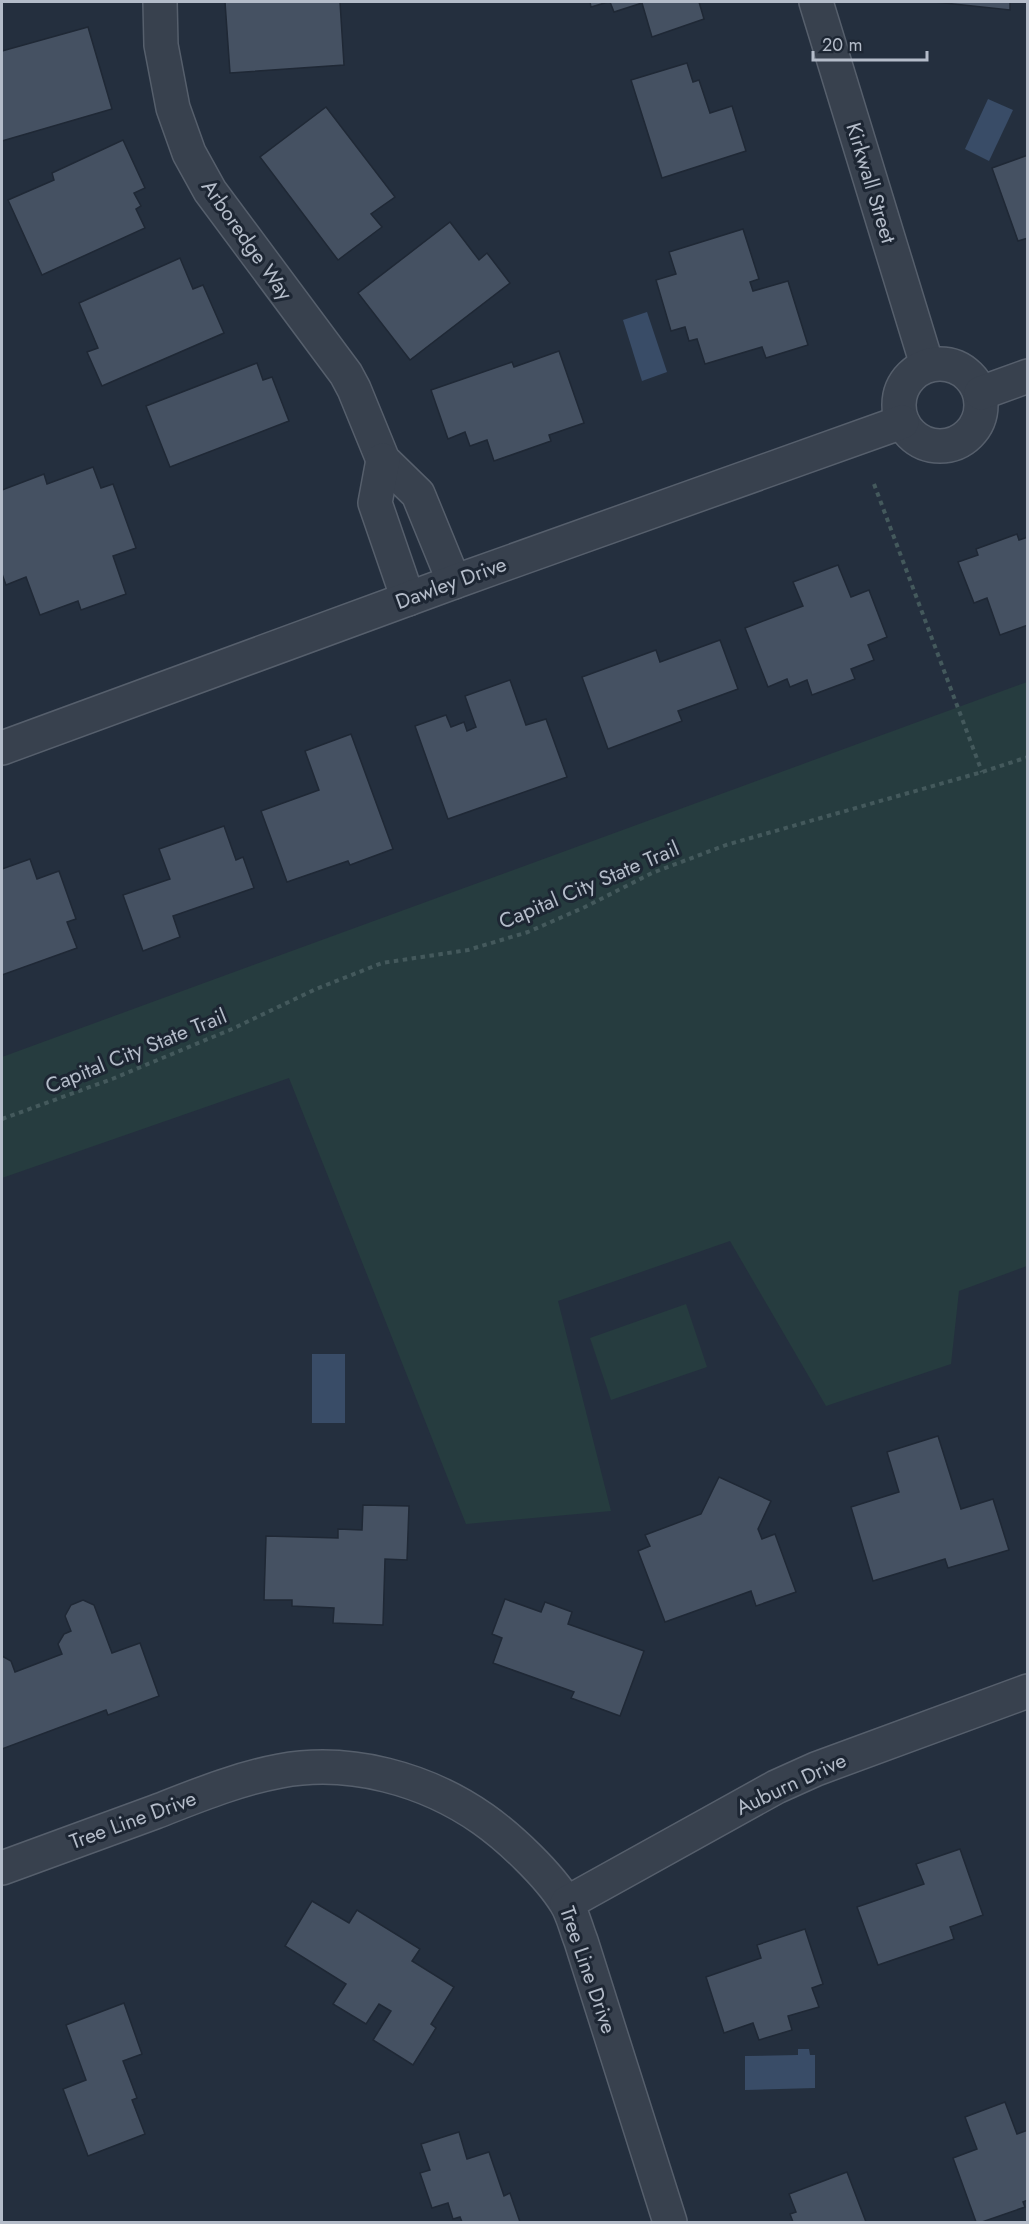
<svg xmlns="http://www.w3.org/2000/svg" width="1029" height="2224" viewBox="0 0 1029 2224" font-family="Jost,sans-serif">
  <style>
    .green { fill: #263c3f }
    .water { fill: #394c67 }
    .building { fill: #455162; stroke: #1f2835; stroke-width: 1.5 }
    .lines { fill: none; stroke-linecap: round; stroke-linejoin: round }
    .minor-casing { stroke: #565f6c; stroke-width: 36 }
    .path { stroke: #44595c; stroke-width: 4; stroke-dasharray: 4.5 4.5; stroke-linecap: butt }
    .minor { stroke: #38414e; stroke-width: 33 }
    .labels { text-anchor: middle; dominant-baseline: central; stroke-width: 6; stroke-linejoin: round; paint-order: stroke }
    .street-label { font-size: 21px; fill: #b4bcc9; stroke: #1d2633 }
  </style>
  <rect width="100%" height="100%" fill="#242f3e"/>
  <g class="green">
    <path d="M1027 682V1266L959 1291 951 1364 826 1406 730 1241 558 1301 611 1511 466 1524 289 1078 2 1178V1057Z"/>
    <path d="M686 1304 707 1367 611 1400 590 1338Z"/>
  </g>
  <g class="water">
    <path d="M988 99 1013 110 989 161 965 149Z"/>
    <path d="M647 312 667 372 642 381 623 320Z"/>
    <rect x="312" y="1354" width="33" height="69"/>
    <path d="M798 2049H809L810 2055H815V2088L745 2090V2056L798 2055Z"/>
  </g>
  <g class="building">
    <path d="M225 2H340L344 65 230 73Z"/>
    <path d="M590 2H608L591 7Z"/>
    <path d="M610 2H699L704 19 652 37 642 3 614 12Z"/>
    <path d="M935 2H1010V10Z"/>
    <path d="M88 27 112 109 2 141V51Z"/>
    <path d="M687 63 693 82 699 80 710 113 732 106 746 151 662 178 631 80Z"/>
    <path d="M326 107 395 197 371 214 382 227 338 260 260 157Z"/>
    <path d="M123 140 145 188 134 193 141 206 136 209 145 228 42 275 8 200 54 180 52 173Z"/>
    <path d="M1028 155V238L1018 241 992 168Z"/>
    <path d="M450 222 479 260 487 253 510 283 410 360 358 293Z"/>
    <path d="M743 229 759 279 750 282 753 291 788 281 808 345 766 358 762 347 705 364 697 339 689 341 685 327 671 331 656 280 676 274 669 252Z"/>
    <path d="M180 258 193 289 203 285 224 333 102 386 87 352 98 348 79 303Z"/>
    <path d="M559 351 584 423 549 435 551 441 494 461 487 440 470 446 465 432 448 439 431 390 512 362 514 367Z"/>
    <path d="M257 363 263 380 272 377 289 421 170 467 146 406Z"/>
    <path d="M93 467 101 488 113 484 136 548 113 556 126 594 81 610 78 601 40 615 26 577 6 585 2 574V490L44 474 47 484Z"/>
    <path d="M1017 534 1019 540 1028 537V625L1000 635 987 598 974 603 958 562 978 555 976 549Z"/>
    <path d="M838 565 851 597 869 590 887 637 868 645 874 660 851 669 855 679 812 695 807 680 790 687 787 679 768 687 745 628 803 606 793 582Z"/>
    <path d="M720 640 738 689 678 711 682 721 608 749 582 677 656 650 660 662Z"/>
    <path d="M510 680 526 725 546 719 567 777 448 819 415 726 446 715 451 727 464 722 467 731 476 727 465 696Z"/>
    <path d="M351 734 393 849 350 865 348 861 287 882 261 811 319 790 305 751Z"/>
    <path d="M224 826 236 860 243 857 254 888 173 916 180 937 143 951 123 895 170 879 159 849Z"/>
    <path d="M30 859 37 879 59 871 76 919 67 922 77 948 2 975V869Z"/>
    <path d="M938 1436 961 1509 993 1499 1009 1550 948 1568 945 1559 873 1581 851 1507 899 1492 887 1452Z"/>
    <path d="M719 1477 771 1501 758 1529 762 1539 775 1534 796 1592 756 1606 751 1591 665 1622 638 1551 650 1546 645 1535 701 1514Z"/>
    <path d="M363 1505 409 1506 407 1560 385 1559 383 1625 333 1623 334 1608 292 1606V1600H264L266 1536 338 1538V1529L362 1530Z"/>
    <path d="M505 1599 541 1612 545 1602 572 1612 568 1624 644 1651 620 1716 571 1698 574 1692 493 1663 502 1638 492 1634Z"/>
    <path d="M83 1600 94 1605 112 1653 140 1643 159 1696 108 1715 106 1710 2 1749V1656L11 1661 15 1672 62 1654 58 1644 64 1634 71 1631 65 1616 71 1605Z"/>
    <path d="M960 1849 983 1915 950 1927 954 1939 878 1965 857 1907 924 1884 916 1864Z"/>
    <path d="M312 1901 349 1923 357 1910 420 1949 412 1961 454 1987 431 2024 436 2028 413 2065 373 2040 391 2011 379 2004 366 2024 333 2004 346 1984 285 1946Z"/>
    <path d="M805 1929 823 1984 812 1988 819 2007 788 2016 792 2030 759 2040 753 2023 724 2033 706 1977 761 1958 757 1945Z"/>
    <path d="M124 2003 142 2054 123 2061 137 2098 132 2100 145 2134 88 2156 63 2089 86 2080 66 2025Z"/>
    <path d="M1005 2102 1017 2134 1028 2130V2200L1023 2202 1025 2207 982 2222H976L953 2158 977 2149 965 2117Z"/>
    <path d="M459 2132 467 2159 489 2152 504 2196 510 2193 520 2222H462L460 2217 453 2219 448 2203 432 2208 420 2173 430 2170 421 2144Z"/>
    <path d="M847 2172 866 2222H793L790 2214 796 2212 789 2194Z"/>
  </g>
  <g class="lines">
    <defs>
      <g id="minor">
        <path d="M160 2 161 45 173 108 189 153 210 191 346 374 354 389 383 460 418 494 454 582"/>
        <path d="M816 2 927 365"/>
        <circle cx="940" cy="405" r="41"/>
        <path d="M981 393 1028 376"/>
        <path d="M383 460 375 503 408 599"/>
        <path d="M2 748 454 582 902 422"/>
        <path d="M2 1868C53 1849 104 1831 155 1812 196 1796 237 1779 280 1771 350 1758 426 1779 483 1819 510 1838 549 1875 566 1903 573 1914 576 1929 581 1941L670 2222"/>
        <path d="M567 1903 776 1787 816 1769 1028 1691"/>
      </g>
    </defs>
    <use href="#minor" class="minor-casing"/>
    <g class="path">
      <path d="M874 484 982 772"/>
      <path d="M2 1119 112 1079 232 1029 316 989 382 963 468 950 528 932 585 907 652 873 726 845 982 772 1028 757"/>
    </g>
    <use href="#minor" class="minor"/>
  </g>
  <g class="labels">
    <g class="street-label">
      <text transform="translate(871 183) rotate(73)">Kirkwall Street</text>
      <text transform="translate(247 240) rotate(55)">Arboredge Way</text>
      <text transform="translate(451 583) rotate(-20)">Dawley Drive</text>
      <text transform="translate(589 885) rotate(-23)">Capital City State Trail</text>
      <text transform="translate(136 1051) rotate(-22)">Capital City State Trail</text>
      <text transform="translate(791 1784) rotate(-25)">Auburn Drive</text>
      <text transform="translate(133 1820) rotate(-20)">Tree Line Drive</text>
      <text transform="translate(588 1970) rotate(71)">Tree Line Drive</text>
    </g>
  </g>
  <rect width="1029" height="2224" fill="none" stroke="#b4bcc9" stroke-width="6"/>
  <path d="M813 51v9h114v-9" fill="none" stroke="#b4bcc9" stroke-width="3"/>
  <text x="822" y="51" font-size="18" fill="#b4bcc9" stroke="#1d2633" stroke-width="4.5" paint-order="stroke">20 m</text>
</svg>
